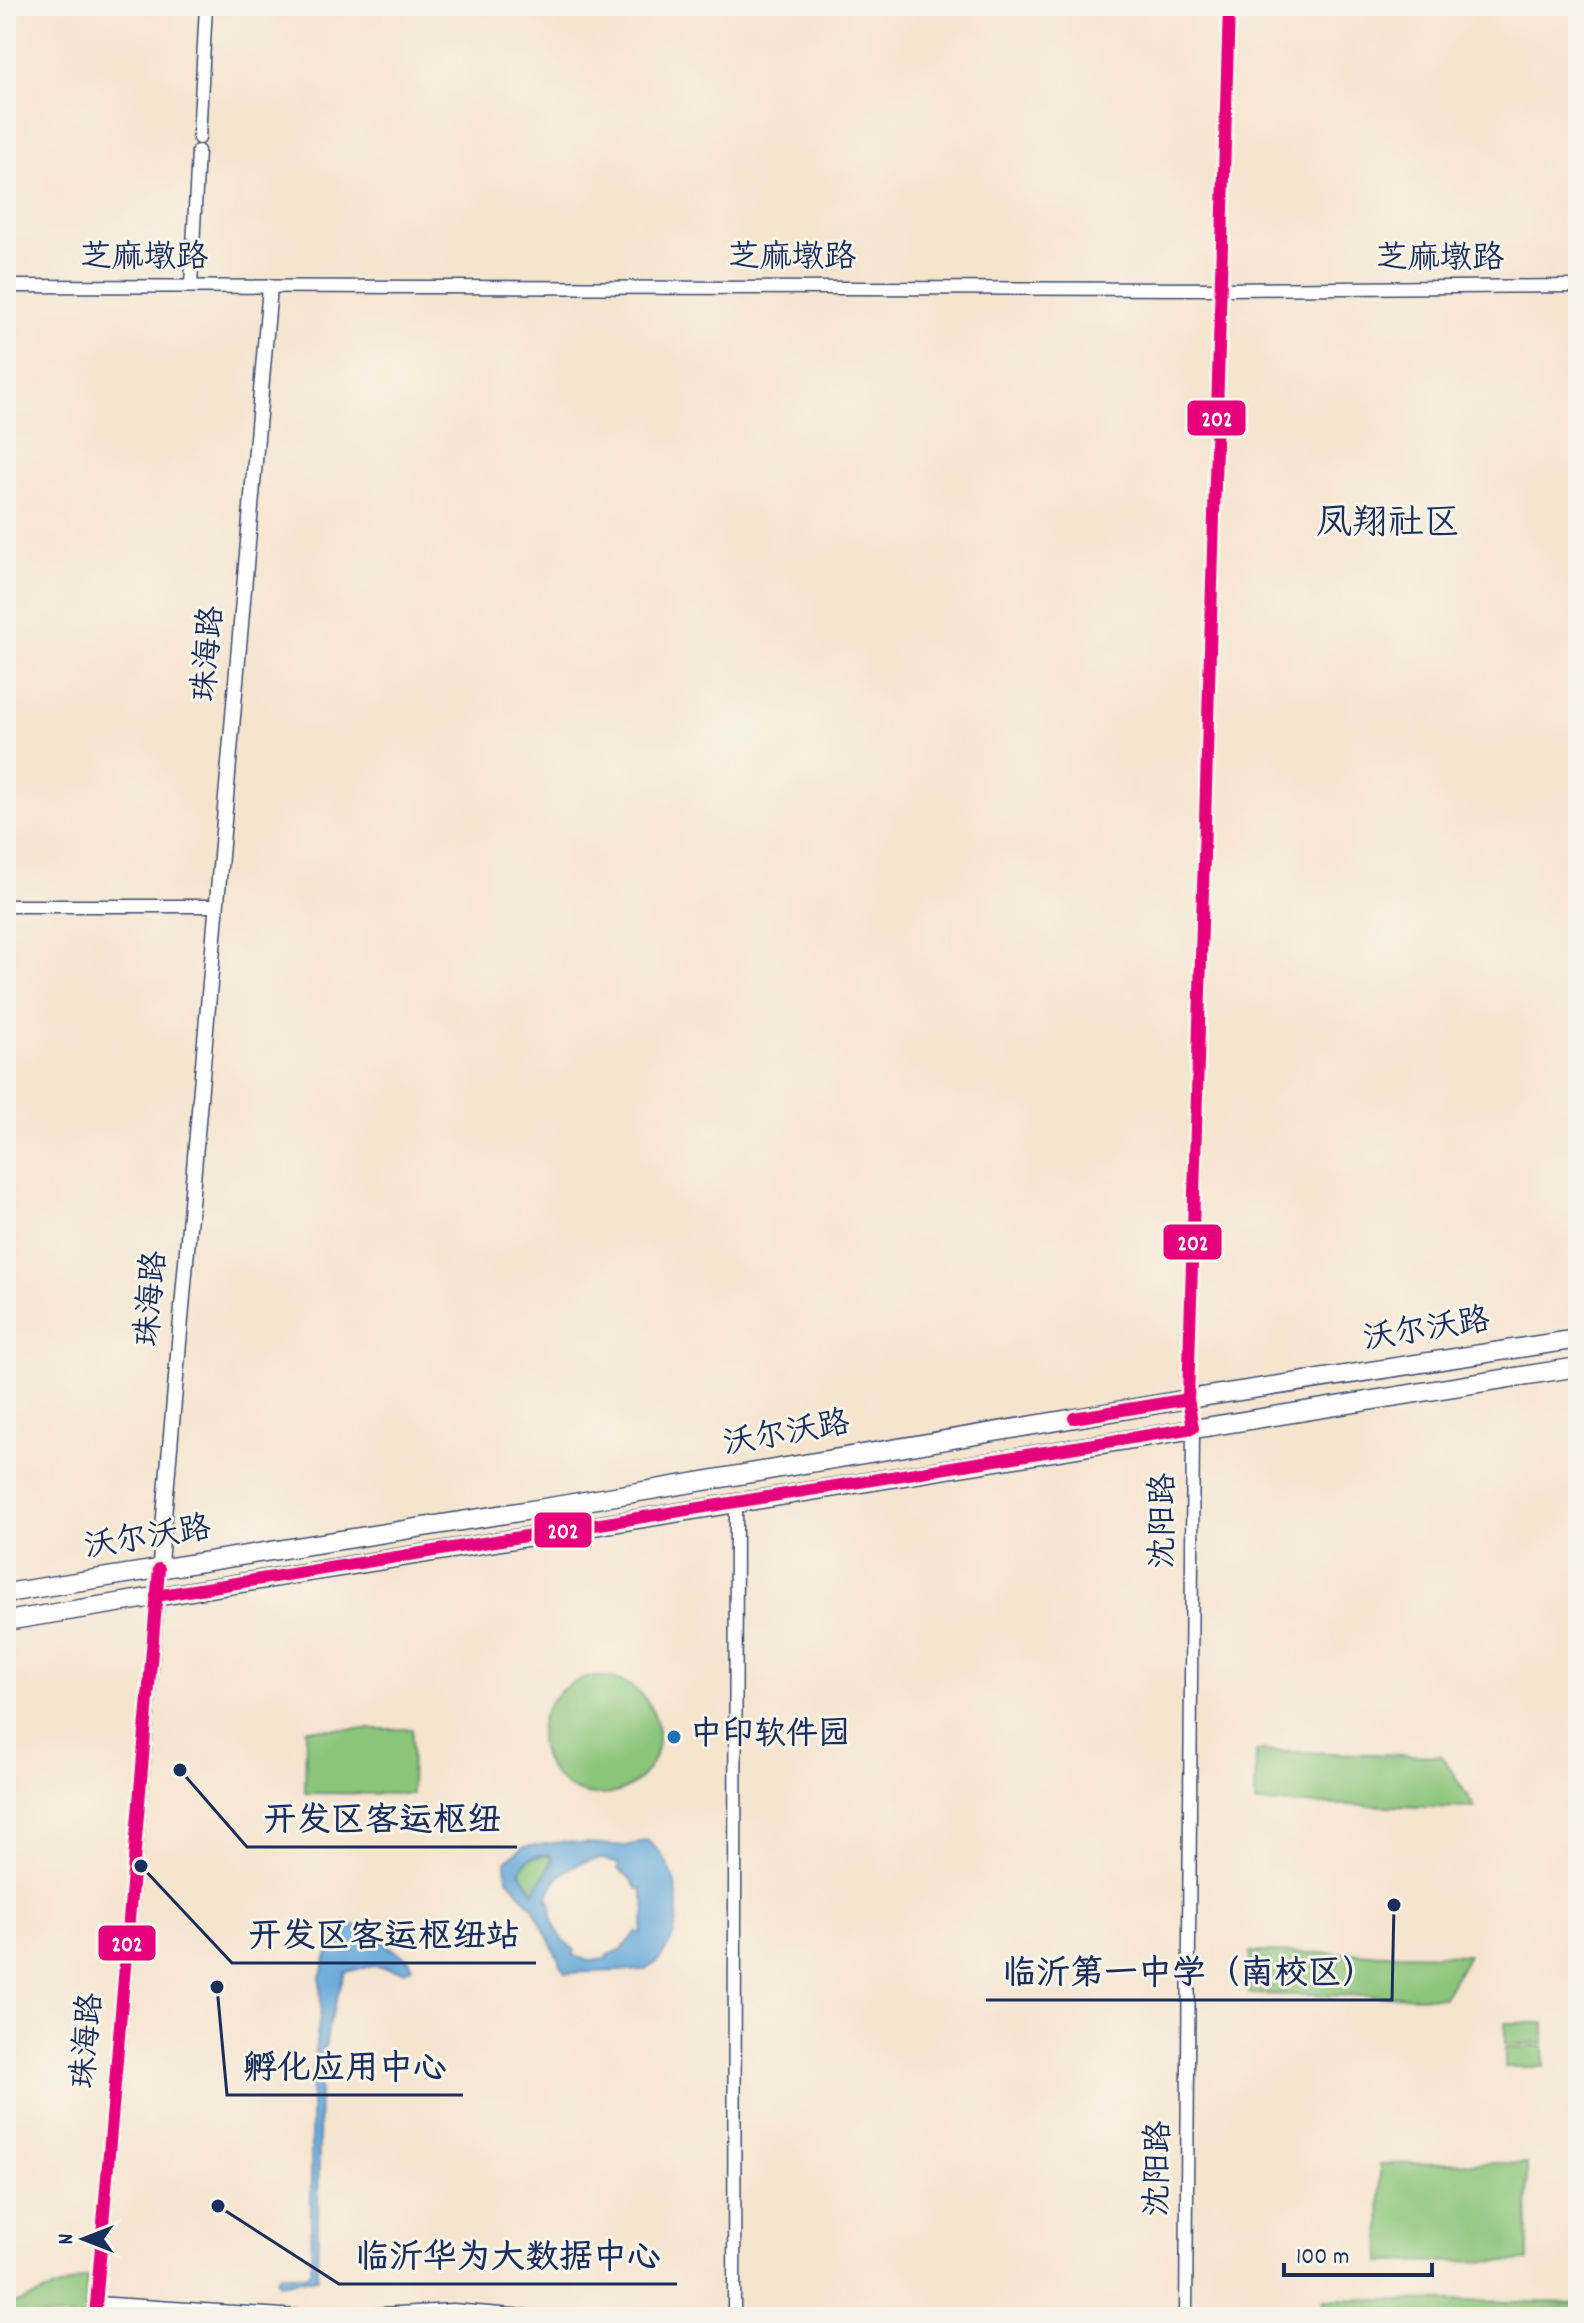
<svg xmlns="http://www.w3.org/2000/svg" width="1584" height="2323" viewBox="0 0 1584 2323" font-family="Dekko,'LXGW WenKai TC',sans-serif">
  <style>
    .green { fill: #8bc579; stroke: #537a6c; stroke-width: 2 }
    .water { fill: #64a7d9; stroke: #406b9c; stroke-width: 2; fill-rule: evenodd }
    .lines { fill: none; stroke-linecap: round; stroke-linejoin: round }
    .minor-casing { stroke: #3c4a6f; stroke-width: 15 }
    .major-casing { stroke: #3c4a6f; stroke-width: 17 }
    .highway-casing { stroke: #3c4a6f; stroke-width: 21 }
    .minor { stroke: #fff; stroke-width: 12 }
    .major { stroke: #fff; stroke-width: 14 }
    .highway { stroke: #fff; stroke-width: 18 }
    .bus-1-casing { stroke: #f7f3e8; stroke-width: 18 }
    .bus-1 { stroke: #e5007d; stroke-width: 12 }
    .poi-dot { fill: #1f6fb2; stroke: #f7f3e8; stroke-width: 3 }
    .labels { text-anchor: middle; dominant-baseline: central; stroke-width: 6; stroke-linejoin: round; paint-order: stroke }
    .street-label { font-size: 32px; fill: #1b2f5e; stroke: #f7f3e8 }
    .poi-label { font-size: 32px; font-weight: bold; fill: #1b2f5e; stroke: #f7f3e8; text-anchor: start }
    .quarter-label { font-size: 36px; fill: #1b2f5e; stroke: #f7f3e8 }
    .leader { fill: none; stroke: #1b2f5e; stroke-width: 3 }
    .callout-dot { fill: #1b2f5e; stroke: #f7f3e8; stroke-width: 3 }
    .callout-label { font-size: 34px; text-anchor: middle; font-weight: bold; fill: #1b2f5e; stroke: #f7f3e8; stroke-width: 6; stroke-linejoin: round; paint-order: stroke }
    .line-badge { stroke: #f7f3e8; stroke-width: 3 }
    .badge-label { font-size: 22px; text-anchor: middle; font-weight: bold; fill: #fff }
  </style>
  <rect width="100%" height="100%" fill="#f7f3e8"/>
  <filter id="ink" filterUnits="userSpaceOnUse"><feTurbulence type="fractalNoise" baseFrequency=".0125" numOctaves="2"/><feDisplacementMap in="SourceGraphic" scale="16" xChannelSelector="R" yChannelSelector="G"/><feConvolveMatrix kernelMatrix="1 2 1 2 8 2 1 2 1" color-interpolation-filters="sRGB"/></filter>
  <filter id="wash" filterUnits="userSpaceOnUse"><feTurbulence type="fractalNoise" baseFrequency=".006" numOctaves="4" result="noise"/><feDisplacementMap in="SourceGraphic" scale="32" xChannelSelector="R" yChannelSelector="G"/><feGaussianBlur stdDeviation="1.8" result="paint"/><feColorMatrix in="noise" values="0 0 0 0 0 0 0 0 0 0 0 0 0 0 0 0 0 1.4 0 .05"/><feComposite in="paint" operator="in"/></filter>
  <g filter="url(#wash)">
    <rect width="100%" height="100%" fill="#f5e4ce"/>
    <g class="green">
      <circle cx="599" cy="1736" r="59"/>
      <path d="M306 1729H412L411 1794 305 1793Z"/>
      <path d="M1256 1751 1442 1756 1475 1808 1255 1803Z"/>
      <path d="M546 1855 552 1857C552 1867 540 1880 536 1891H531L522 1878 521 1868 530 1859Z"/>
      <path d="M1250 1952 1468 1955 1444 1997 1249 1994Z"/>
      <rect x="1505" y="2023" width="39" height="21"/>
      <rect x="1505" y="2047" width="39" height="20"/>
      <path d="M1527 2163 1528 2261 1381 2262 1380 2164Z"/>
      <path d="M87 2277 84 2308 182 2317H6V2307Z"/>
      <path d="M1323 2299 1578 2303V2317H1322Z"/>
    </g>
    <g class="water">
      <path d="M647 1840C687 1871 690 1942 646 1970L565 1973 533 1907 507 1878 506 1861 523 1847 563 1842 627 1846ZM538 1855H550L553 1860 534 1892 520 1872 526 1861ZM602 1859 619 1864 618 1869 628 1876 637 1889 641 1888 646 1911 641 1933 636 1932 621 1950 607 1955V1959L588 1961 573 1955 575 1950C558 1938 550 1923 551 1902L547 1901C553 1874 575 1860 602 1859Z"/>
      <path d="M345 1922C358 1923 396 1952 410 1960L412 1966 405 1971 373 1966 345 1972 329 2023 320 2078 317 2278 279 2284 276 2279 281 2274 306 2276 311 2269V2079L321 2009 320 1977 327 1955 337 1942 338 1927Z"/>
    </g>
  </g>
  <g filter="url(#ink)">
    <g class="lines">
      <defs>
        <g id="minor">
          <path d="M199 138 206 6"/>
          <path d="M191 285 198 151"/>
          <path d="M6 286 1221 289 1578 286"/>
          <path d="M6 906H217"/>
          <path d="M96 2303 313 2317"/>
          <path d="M326 2317 453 2310 537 2317"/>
          <path d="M707 2317H744"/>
          <path d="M734 2317 736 1502"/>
          <path d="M1186 2317 1193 1428 1188 1399 1229 6"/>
        </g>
        <path id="major" d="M95 2317 270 287"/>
        <g id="highway">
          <path d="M6 1593 550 1507 1188 1399 1578 1339"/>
          <path d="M6 1621 1578 1367"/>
        </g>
      </defs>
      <use href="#minor" class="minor-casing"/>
      <use href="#major" class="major-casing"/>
      <use href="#highway" class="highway-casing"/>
      <use href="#minor" class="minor"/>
      <use href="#major" class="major"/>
      <use href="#highway" class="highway"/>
      <defs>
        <g id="bus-1">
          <path d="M1074 1418 1188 1399"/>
          <path d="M156 1596 1193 1428 1188 1399 1229 6"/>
          <path d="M95 2317 159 1569"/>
        </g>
      </defs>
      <use href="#bus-1" class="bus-1-casing"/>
      <use href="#bus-1" class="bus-1"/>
    </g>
  </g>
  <circle class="poi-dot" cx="674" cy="1737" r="8"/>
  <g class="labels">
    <g class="street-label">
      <text x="144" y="260">芝麻墩路</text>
      <text x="792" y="260">芝麻墩路</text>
      <text x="1440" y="261">芝麻墩路</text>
      <text transform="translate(211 654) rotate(-85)">珠海路</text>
      <text transform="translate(154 1299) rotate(-85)">珠海路</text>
      <text transform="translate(1427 1332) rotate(-9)">沃尔沃路</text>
      <text transform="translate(787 1436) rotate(-10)">沃尔沃路</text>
      <text transform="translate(1166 1521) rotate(-90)">沈阳路</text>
      <text transform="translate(148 1540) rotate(-9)">沃尔沃路</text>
      <text transform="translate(90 2041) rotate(-85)">珠海路</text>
      <text transform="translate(1161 2169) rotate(-89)">沈阳路</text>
    </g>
    <g class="poi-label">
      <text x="690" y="1737">中印软件园</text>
    </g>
    <g class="quarter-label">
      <text x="1388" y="526">凤翔社区</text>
    </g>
  </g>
  <path class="leader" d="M180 1770L247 1847H517M141 1866L232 1963H536M1394 1905L1392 2000H986M217 1987L227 2095H463M218 2206L339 2284H677"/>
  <g class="callout-dot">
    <circle cx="180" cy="1770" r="8"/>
    <circle cx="141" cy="1866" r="8"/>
    <circle cx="1394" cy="1905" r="8"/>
    <circle cx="217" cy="1987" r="8"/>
    <circle cx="218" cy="2206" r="8"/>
  </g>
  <g class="callout-label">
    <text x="382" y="1830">开发区客运枢纽</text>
    <text x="384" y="1946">开发区客运枢纽站</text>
    <text x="1189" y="1983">临沂第一中学（南校区）</text>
    <text x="345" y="2078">孵化应用中心</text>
    <text x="508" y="2267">临沂华为大数据中心</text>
  </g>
  <g class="line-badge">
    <rect x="1186" y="399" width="61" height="38" rx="8" fill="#e5007d"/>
    <rect x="1162" y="1223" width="61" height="38" rx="8" fill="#e5007d"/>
    <rect x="533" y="1511" width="60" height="38" rx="8" fill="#e5007d"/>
    <rect x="97" y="1924" width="60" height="38" rx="8" fill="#e5007d"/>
  </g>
  <g class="badge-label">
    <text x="1217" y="426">202</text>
    <text x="1193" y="1250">202</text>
    <text x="563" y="1538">202</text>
    <text x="127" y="1951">202</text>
  </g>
  <rect width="1584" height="2323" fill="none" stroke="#f7f3e8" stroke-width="32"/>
  <g transform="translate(84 2239) rotate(270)" stroke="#f7f3e8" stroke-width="6" paint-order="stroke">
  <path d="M0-6L14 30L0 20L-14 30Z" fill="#1b2f5e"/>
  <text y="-12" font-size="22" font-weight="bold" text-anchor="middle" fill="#1b2f5e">N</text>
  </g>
  <path d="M1284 2263v12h148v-12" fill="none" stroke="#1b2f5e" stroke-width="4"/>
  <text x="1296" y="2263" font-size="24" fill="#1b2f5e" stroke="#f7f3e8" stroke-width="6" paint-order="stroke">100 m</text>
</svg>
